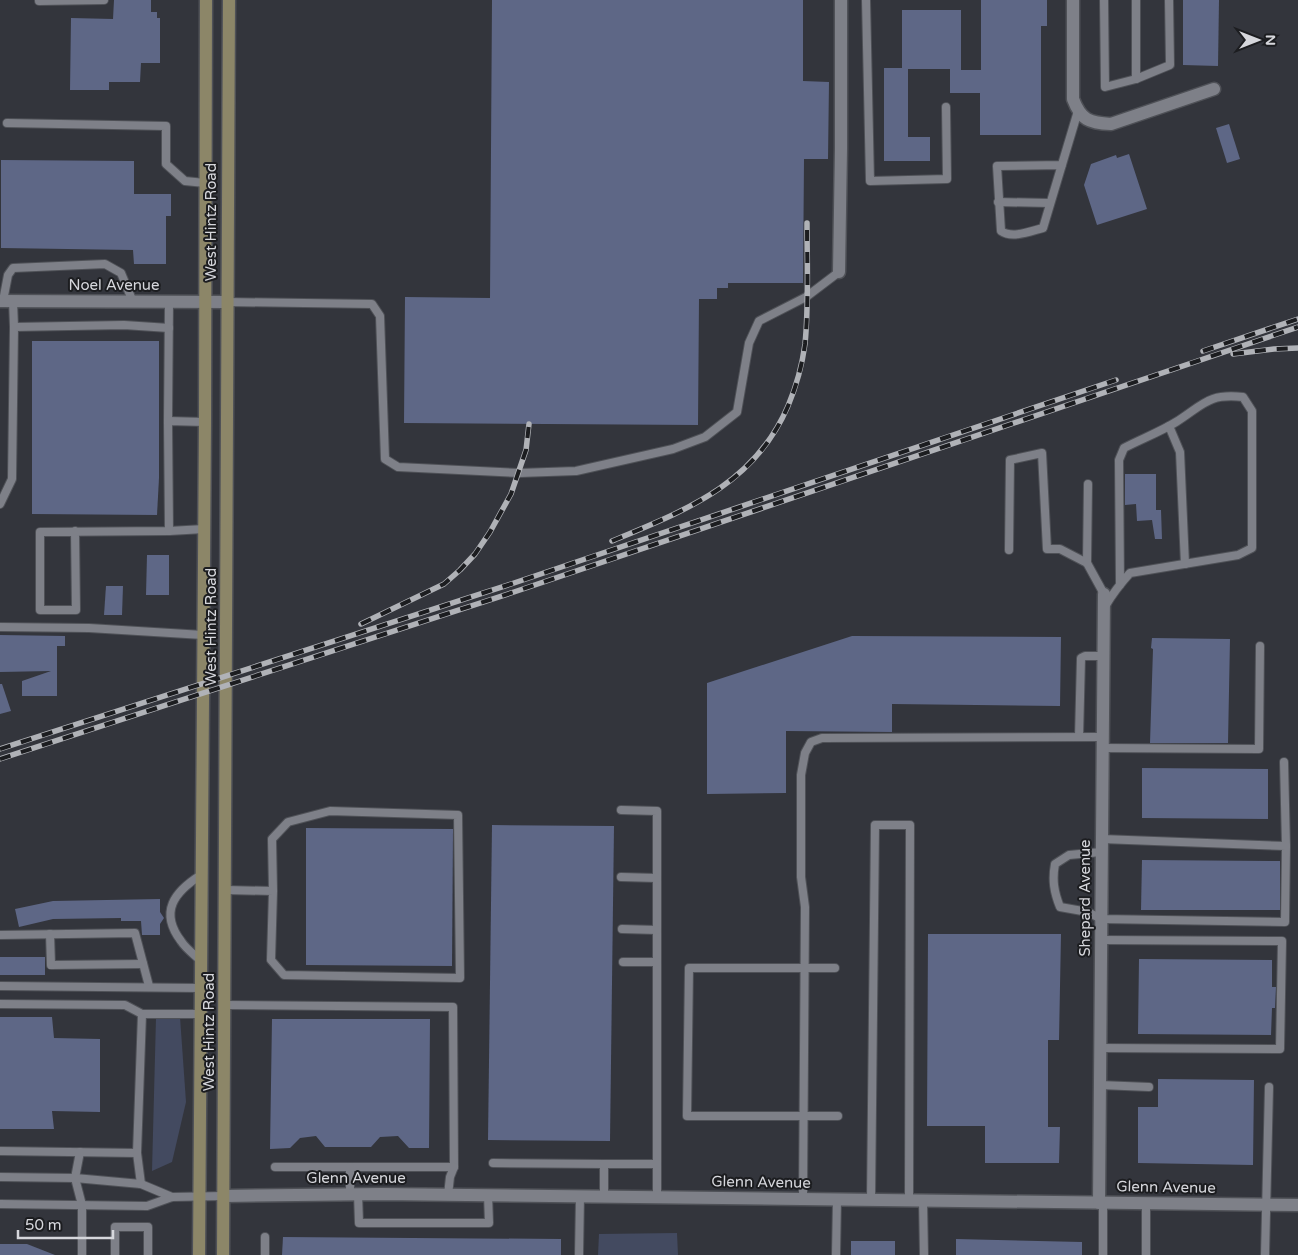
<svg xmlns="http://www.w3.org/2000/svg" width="1298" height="1255" viewBox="0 0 1298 1255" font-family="'Varela Round',sans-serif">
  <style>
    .green { fill: #434a60 }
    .building { fill: #5e6786 }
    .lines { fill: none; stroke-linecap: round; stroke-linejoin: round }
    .service-casing { stroke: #4f5157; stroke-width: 10 }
    .minor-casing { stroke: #4f5157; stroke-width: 15 }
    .secondary-casing { stroke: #4f5157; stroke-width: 15 }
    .service { stroke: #7e8088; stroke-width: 8 }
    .minor { stroke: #7e8088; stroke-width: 12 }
    .secondary { stroke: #8c8668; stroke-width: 12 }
    .rail-casing { stroke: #b0b2b7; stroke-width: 5.5 }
    .rail { stroke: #1c1d20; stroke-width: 4; stroke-dasharray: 11; stroke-linecap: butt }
    .labels { text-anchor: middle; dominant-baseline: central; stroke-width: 4; stroke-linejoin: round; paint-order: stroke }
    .street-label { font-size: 15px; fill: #d6d7dc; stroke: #1c1d20 }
  </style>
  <rect width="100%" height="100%" fill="#33353c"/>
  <g class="green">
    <path d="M180 1017 186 1102 172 1162 152 1171 156 1018Z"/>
    <path d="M677 1233 678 1255H598L599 1234Z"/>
  </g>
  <g class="building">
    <path d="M114 0H151V12H157V18H160V63H141L140 82H109V90H70L71 18 113 19Z"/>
    <path d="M492 0H803V81L829 82 828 159H804L803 283H728V288H717V299H699L698 425 404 423 405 297 490 298Z"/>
    <path d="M981 0H1047V26H1041V135H980V93H950V69H908V137H930V161H884V68H902V10H961V70H981Z"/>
    <path d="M1183 0H1219L1218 66 1183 65Z"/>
    <path d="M1229 124 1240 159 1227 163 1216 128Z"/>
    <path d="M1129 154 1147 209 1097 225 1084 185 1091 164 1116 155 1117 158Z"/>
    <path d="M1 160 134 161V194H171V216H166V264H134L133 250 1 248Z"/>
    <path d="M32 341H159V478L157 515 32 514Z"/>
    <path d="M1125 474H1156V510H1161L1162 539H1155L1152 520 1137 521 1136 504 1125 505Z"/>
    <path d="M147 555H169V595H146Z"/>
    <path d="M106 586H123L122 615H104Z"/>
    <path d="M0 635 65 636V646H57V696H22V681L51 671 0 672Z"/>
    <path d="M852 636 1061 637 1060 706 892 704V732L786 731V793L707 794V683Z"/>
    <path d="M1152 638 1230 639 1228 743H1150L1153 649 1151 648Z"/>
    <path d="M0 684H2L11 711 0 714Z"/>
    <path d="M1142 768 1268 769V819L1142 818Z"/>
    <path d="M492 825 614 826 610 1141 488 1140Z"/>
    <path d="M306 828 453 829 452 966 306 965Z"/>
    <path d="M1142 860 1280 861V910H1141Z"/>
    <path d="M160 899V912L164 918 160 924V935H142L141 921H121V918L53 919 19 927 15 909 53 901Z"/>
    <path d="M928 934H1061L1059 1040H1048V1127H1060L1059 1163H985V1126H927Z"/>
    <rect x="0" y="957" width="45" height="18"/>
    <path d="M1139 959 1272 960V987H1276L1275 1008H1272L1271 1035 1138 1034Z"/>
    <path d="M0 1017H52L54 1038 100 1039V1112L52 1111 54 1129H0Z"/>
    <path d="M272 1019H430L429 1148H409L398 1136 380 1137 371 1147H325L316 1136 300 1138 290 1148 270 1149Z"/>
    <path d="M1158 1079 1254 1080 1253 1165 1138 1163V1107H1158Z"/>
    <path d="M283 1237 561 1239V1255H282Z"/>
    <path d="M956 1239 1082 1242V1255H956Z"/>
    <rect x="851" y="1241" width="44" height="14"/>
    <path d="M0 1244H27L55 1255H0Z"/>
  </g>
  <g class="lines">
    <defs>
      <g id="service">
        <path d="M866 0 870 181 947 179 946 107"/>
        <path d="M1104 0 1105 87 1136 79 1170 65 1169 0"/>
        <path d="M1136 0V79"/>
        <path d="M39 1 104 0"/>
        <path d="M7 123 166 126V164L185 181 205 183"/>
        <path d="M1062 165 997 166 1001 231C1012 239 1031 231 1043 228L1078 111"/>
        <path d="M998 202 1050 203"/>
        <path d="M3 301 8 275 13 268 105 264 121 273 133 302"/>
        <path d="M13 301 14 327"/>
        <path d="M227 302 372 304 380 316 385 459 398 467 519 473 576 471 673 449 705 437 737 412 749 343 759 321 806 297 839 272"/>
        <path d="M168 421 169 302"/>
        <path d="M1169 426 1180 452 1185 564"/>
        <path d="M1088 484 1087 563 1104 594"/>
        <path d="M0 504 12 479 14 327 124 325 169 328"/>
        <path d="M75 531 76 610H40V532L169 531 204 529"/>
        <path d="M169 531 168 421 205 422"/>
        <path d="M1009 550 1010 460 1042 453 1047 549H1060L1087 563"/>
        <path d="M1106 605C1113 593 1121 583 1130 573L1238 555 1252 548V411L1243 397C1208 393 1203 405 1176 422 1160 432 1141 439 1124 448L1119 460 1120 585"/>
        <path d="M0 627 89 628 203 635"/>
        <path d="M1079 737 1081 658 1085 656H1103"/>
        <path d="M1102 748 1259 749 1260 646"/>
        <path d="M1284 762 1286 846"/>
        <path d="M621 810 657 811V1197"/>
        <path d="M1101 852 1069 855 1055 864C1052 880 1054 892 1060 907L1088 912 1101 919 1285 922 1286 846 1102 839"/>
        <path d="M621 877 657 878"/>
        <path d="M226 890 273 891 271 960 284 975 460 978 458 815 330 811 288 822 272 839 273 891"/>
        <path d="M622 929 657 930"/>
        <path d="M50 934 51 965 143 964"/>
        <path d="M0 935 135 933 149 986"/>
        <path d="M201 961C195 955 186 949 181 941 159 912 174 892 201 875"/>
        <path d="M623 962H657"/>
        <path d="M835 968H689L687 1116H838"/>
        <path d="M0 986 201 988"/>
        <path d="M0 1004 125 1005 142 1014"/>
        <path d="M225 1005 453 1007 454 1167H275"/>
        <path d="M1100 1048 1280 1049 1282 941 1101 940"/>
        <path d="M1100 1085 1149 1087"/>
        <path d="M0 1151 137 1153 142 1014H200"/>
        <path d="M80 1152 75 1178 82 1205V1255"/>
        <path d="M137 1153 141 1184"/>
        <path d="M493 1163 604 1164V1196"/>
        <path d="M604 1164H657"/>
        <path d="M0 1177 75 1178 141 1184 172 1197"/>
        <path d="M350 1194V1167"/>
        <path d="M358 1194 359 1223H489L488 1195"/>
        <path d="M448 1195 450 1177 454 1167"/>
        <path d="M803 1199 805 907 801 877V775L805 753 811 742 822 738 1102 737"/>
        <path d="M871 1200 875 825H910L909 1200"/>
        <path d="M923 1200 924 1255"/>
        <path d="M1146 1203V1255"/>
        <path d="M0 1204 147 1206 172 1197 224 1196"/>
        <path d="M115 1255V1227H148V1255"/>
        <path d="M265 1255V1237"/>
        <path d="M579 1255 580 1196"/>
        <path d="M836 1255 837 1199"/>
        <path d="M1103 1255V1203"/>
        <path d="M1265 1255 1269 1087"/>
      </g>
      <g id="minor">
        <path d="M1073 0V99C1081 120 1089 123 1111 124L1214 89"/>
        <path d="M839 272 841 148V0"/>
        <path d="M0 301 227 302"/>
        <path d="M224 1196 381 1194 1298 1205"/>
        <path d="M1099 1203 1104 594"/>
      </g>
      <g id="secondary">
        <path d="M199 1255 205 422 206 0"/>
        <path d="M223 1255 229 0"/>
      </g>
    </defs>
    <use href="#service" class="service-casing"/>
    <use href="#minor" class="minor-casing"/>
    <use href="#secondary" class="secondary-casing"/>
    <use href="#service" class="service"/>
    <use href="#minor" class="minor"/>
    <use href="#secondary" class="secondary"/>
    <defs>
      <g id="rail">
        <path d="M1203 351 1298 319"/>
        <path d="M1233 354 1274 349 1298 348"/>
        <path d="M612 541C686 510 754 485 788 406 796 387 802 366 805 344 809 304 807 263 807 223"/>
        <path d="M361 624 444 584 460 570 475 554 490 532 511 494 526 450 529 424"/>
        <path d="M0 749 511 584 1116 380"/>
        <path d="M0 759 514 592 1298 327"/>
      </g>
    </defs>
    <use href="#rail" class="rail-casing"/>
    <use href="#rail" class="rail"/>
  </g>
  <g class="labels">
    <g class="street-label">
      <text transform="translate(211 222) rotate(-90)">West Hintz Road</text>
      <text x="114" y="285">Noel Avenue</text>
      <text transform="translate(211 627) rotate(-90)">West Hintz Road</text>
      <text transform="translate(1085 898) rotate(-90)">Shepard Avenue</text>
      <text transform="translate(209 1032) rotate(-90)">West Hintz Road</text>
      <text x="356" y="1178">Glenn Avenue</text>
      <text transform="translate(761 1182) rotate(1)">Glenn Avenue</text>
      <text transform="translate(1166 1187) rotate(1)">Glenn Avenue</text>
    </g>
  </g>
  <g transform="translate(1258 40) rotate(90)" stroke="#1c1d20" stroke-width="4" paint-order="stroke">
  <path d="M0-4L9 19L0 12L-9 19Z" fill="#d6d7dc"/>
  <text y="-8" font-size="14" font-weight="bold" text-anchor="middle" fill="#d6d7dc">N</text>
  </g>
  <path d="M18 1230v8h95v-8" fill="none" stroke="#d6d7dc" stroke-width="2.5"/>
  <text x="25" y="1230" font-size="15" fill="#d6d7dc" stroke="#1c1d20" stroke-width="4" paint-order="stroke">50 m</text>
</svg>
